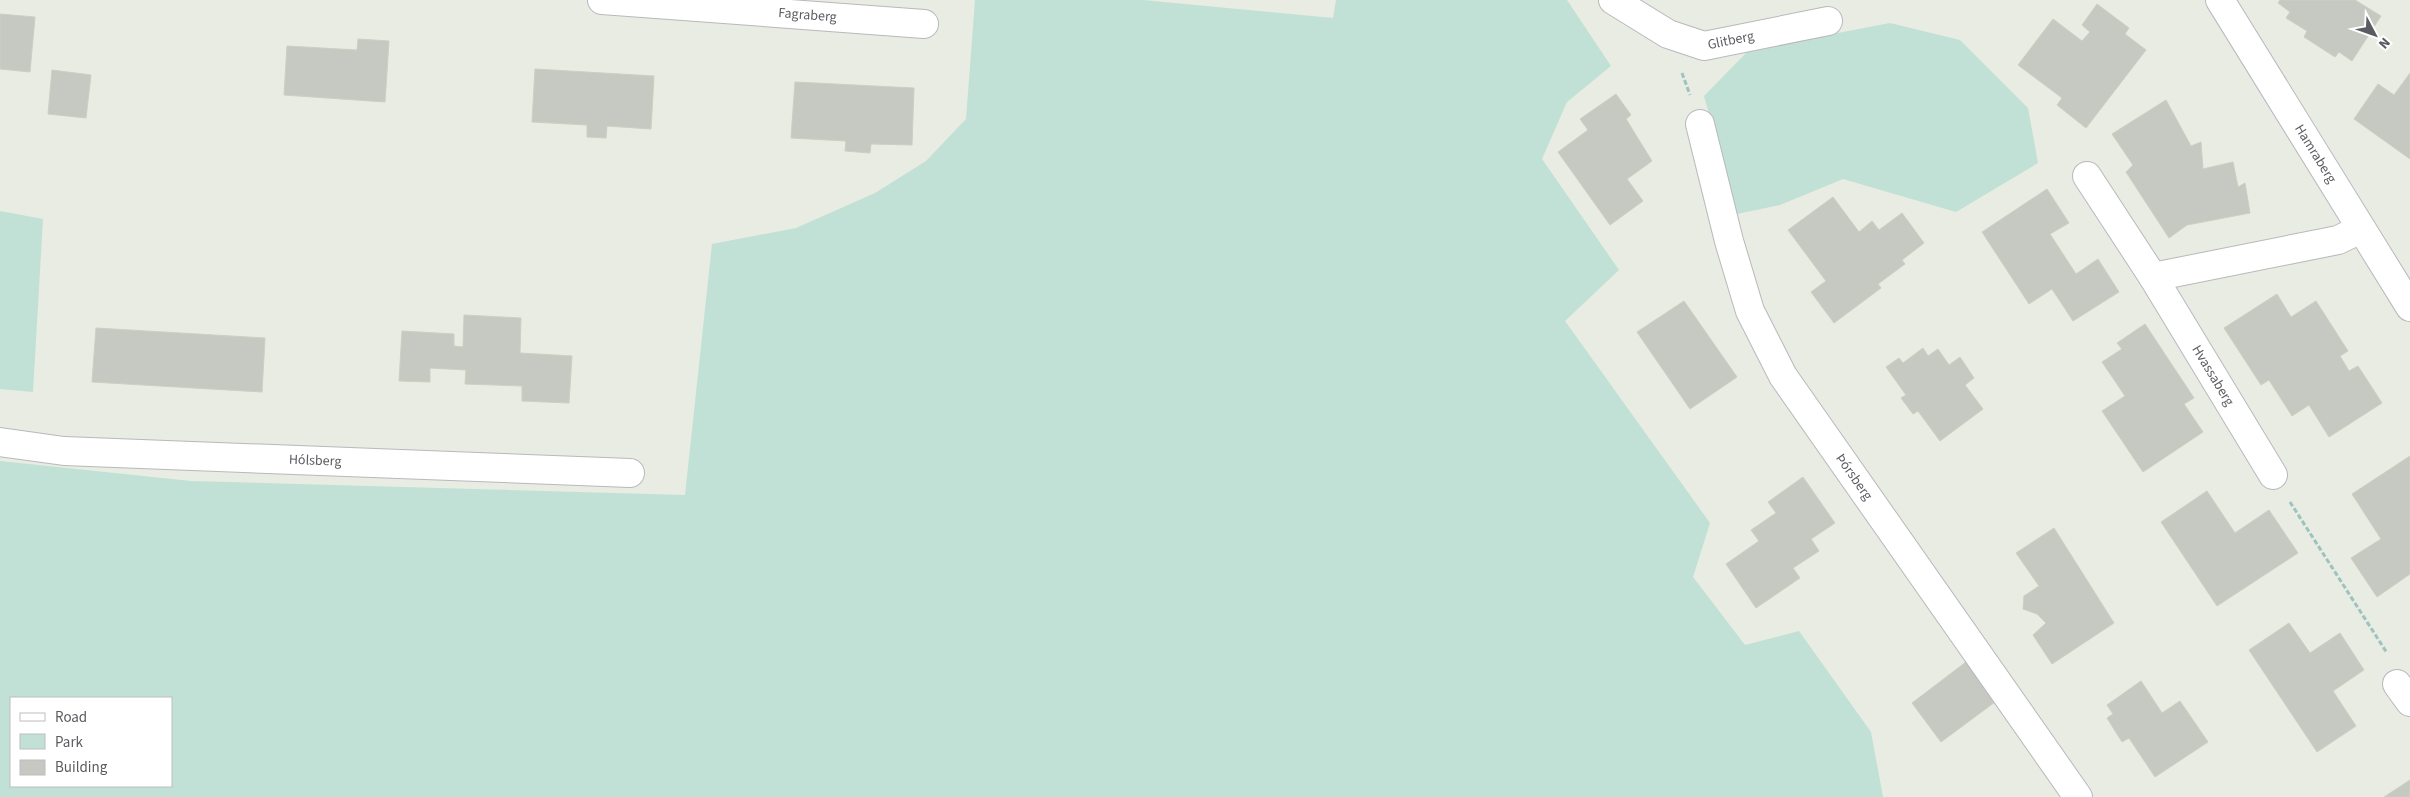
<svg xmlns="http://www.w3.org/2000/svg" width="2410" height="797" viewBox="0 0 2410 797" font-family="'Source Sans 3',sans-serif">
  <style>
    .green { fill: #c1e1d6; fill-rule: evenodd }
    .building { fill: #c6c9c1; stroke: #cbd0c1 }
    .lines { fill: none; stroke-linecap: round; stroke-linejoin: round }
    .street-casing { stroke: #b9b8bd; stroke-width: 30 }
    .secondary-casing { stroke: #bab8bf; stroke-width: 30 }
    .path { stroke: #9dc3c1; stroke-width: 3; stroke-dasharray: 5 2.5; stroke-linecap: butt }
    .street { stroke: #fff; stroke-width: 28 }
    .secondary { stroke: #fff; stroke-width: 28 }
    .labels { text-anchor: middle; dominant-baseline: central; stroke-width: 4; stroke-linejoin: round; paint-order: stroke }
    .street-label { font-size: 14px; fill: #5c5b61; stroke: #fff }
  </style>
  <rect width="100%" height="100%" fill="#e8ece2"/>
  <g class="green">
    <path d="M975 0H1143L1333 18 1336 0H1567L1611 66 1567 102 1542 159 1619 270 1565 321 1710 523 1693 577 1745 645 1799 631 1871 732 1883 797H0V461L191 481 685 495 712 244 796 228 875 193 926 161 966 119ZM11 698H171V786H11Z"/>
    <path d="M1890 23 1960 40 2028 108 2038 163 1956 212 1843 179 1780 205 1737 214 1704 96 1749 50Z"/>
    <path d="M0 211 43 219 33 392 0 389Z"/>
  </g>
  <g class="building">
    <path d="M2280 0H2355L2381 16 2352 61 2339 52 2335 57 2304 37 2307 31 2286 18 2290 12 2278 3Z"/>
    <path d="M2097 4 2129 28 2125 34 2146 50 2086 128 2057 105 2062 98 2018 65 2053 19 2082 41 2090 32 2082 25Z"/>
    <path d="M0 14 35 17 30 72 0 69Z"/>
    <path d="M358 39 389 41 385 102 284 95 287 46 357 50Z"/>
    <path d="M535 69 654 76 651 129 607 126 606 138 587 137V125L532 122Z"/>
    <path d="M52 70 91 75 86 118 48 114Z"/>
    <path d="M2410 73V159L2354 119 2378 84 2394 95Z"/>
    <path d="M795 82 914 88 912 145 871 144 870 153 845 151 846 141 791 138Z"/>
    <path d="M1616 94 1631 115 1626 119 1652 161 1627 179 1643 201 1610 225 1558 152 1588 130 1580 119Z"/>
    <path d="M2166 100 2191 146 2201 142 2203 169 2233 162 2238 187 2245 183 2250 213 2187 225 2169 238 2126 172 2133 165 2112 134Z"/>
    <path d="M2047 189 2069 223 2050 234 2076 274 2098 259 2119 292 2073 321 2052 289 2029 304 1982 232Z"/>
    <path d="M1833 197 1859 232 1872 221 1879 230 1902 213 1924 243 1902 260 1905 264 1878 284 1881 288 1834 323 1811 292 1826 281 1788 230Z"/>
    <path d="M2277 294 2291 317 2316 301 2348 351 2340 356 2349 371 2358 366 2382 403 2329 437 2309 405 2292 416 2269 380 2261 385 2224 328Z"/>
    <path d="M1684 301 1737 377 1690 409 1637 332Z"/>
    <path d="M464 315 521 318 520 353 572 356 569 403 522 401V386L465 384 466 370 430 368V382L399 381 402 331 454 334V346L463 347Z"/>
    <path d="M2145 324 2194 398 2184 404 2203 432 2143 472 2102 411 2125 396 2102 362 2122 349 2117 343Z"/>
    <path d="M96 328 265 338 262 392 92 382Z"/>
    <path d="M1923 348 1928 356 1938 349 1949 365 1960 357 1974 378 1965 385 1983 409 1940 441 1918 411 1913 414 1901 398 1906 395 1886 367 1899 358 1903 363Z"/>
    <path d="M2410 456V574L2377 597 2351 558 2381 539 2352 494Z"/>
    <path d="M1803 477 1835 523 1811 539 1819 551 1793 568 1800 578 1756 608 1726 564 1759 541 1751 530 1776 513 1768 502Z"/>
    <path d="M2207 491 2235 533 2269 510 2298 553 2217 606 2161 522Z"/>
    <path d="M2054 528 2114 623 2052 664 2033 635 2046 623 2037 614 2023 609 2024 596 2039 586 2016 553Z"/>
    <path d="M2289 623 2310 653 2340 633 2364 670 2333 691 2356 726 2317 752 2249 650Z"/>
    <path d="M1966 662 1995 702 1941 742 1912 703Z"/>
    <path d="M2141 681 2162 713 2180 701 2208 742 2155 777 2129 738 2122 742 2107 718 2113 714 2107 705Z"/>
    <path d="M2410 780V797H2384Z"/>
  </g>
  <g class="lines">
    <defs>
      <g id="street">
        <path id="s1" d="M602 0 924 24"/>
        <path id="s2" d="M1613 0 1668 34 1704 46 1828 21"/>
        <path id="s3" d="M1700 124 1729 241 1750 311 1783 376 2078 797"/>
        <path id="s4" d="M2087 176 2153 277 2273 475"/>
        <path d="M2153 277 2338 240 2361 229"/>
        <path id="s5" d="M0 442 64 451 630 473"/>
        <path d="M2397 684 2410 702"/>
      </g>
      <g id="secondary">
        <path id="s6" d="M2220 0 2410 307"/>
      </g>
    </defs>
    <use href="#street" class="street-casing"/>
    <use href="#secondary" class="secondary-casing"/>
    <g class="path">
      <path d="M1682 73 1690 95"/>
      <path d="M2290 502 2387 653"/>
    </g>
    <use href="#street" class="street"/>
    <use href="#secondary" class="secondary"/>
  </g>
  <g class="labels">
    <g class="street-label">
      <text stroke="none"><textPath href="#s1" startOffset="206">Fagraberg</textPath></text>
      <text stroke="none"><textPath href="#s2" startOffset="130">Glitberg</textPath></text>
      <text stroke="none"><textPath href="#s6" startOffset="181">Hamraberg</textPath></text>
      <text stroke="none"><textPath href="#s4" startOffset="236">Hvassaberg</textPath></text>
      <text stroke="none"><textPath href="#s5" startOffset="316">Hólsberg</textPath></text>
      <text stroke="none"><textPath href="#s3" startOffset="390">Þórsberg</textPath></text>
    </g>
  </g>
  <rect x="10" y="697" width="162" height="90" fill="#ffffff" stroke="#bebdc0"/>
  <rect x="20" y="713" width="25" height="8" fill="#ffffff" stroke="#bebdc0"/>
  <text x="55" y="722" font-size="15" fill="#5c5b61">Road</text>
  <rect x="20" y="734" width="25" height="15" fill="#c1e1d6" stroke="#bebdc0"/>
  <text x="55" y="747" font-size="15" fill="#5c5b61">Park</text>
  <rect x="20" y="760" width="25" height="15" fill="#c6c9c1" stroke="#bebdc0"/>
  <text x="55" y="772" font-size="15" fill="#5c5b61">Building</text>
  <g transform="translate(2375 35) rotate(131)" stroke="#ffffff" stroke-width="4" paint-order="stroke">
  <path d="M0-4L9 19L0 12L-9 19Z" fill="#5c5b61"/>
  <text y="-8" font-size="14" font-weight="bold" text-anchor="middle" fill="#5c5b61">N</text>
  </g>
</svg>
